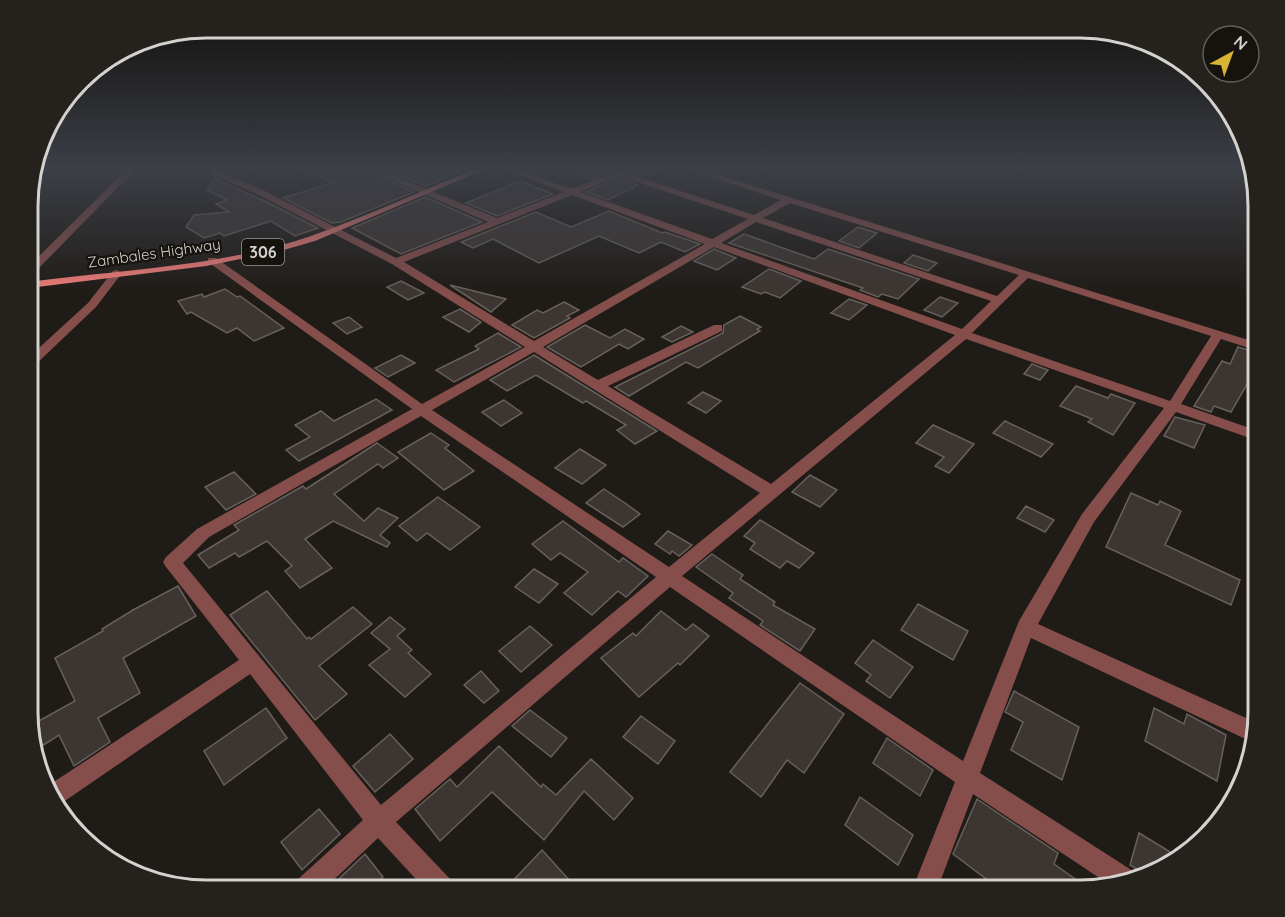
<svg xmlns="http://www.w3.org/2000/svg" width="1285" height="917" viewBox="0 0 1285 917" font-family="Quicksand,sans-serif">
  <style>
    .building { fill: #3c3531; stroke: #68605c; stroke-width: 1.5 }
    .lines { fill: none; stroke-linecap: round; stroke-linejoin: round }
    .minor { fill: #854e4b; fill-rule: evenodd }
    .primary { fill: #f07d79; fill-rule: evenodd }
    .labels { text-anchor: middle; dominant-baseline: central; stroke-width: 4.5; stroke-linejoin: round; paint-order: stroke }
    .far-street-label { font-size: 15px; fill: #d4d2ce; stroke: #16120d }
    .shield { fill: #16120d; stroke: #9b9894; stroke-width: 1.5 }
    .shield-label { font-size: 16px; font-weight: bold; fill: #d4d2ce }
    .rim { fill: none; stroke: #d4d2ce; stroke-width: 3 }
  </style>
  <rect width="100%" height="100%" fill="#1f1b16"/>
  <g class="building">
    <path d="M298 168H362L414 192 341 222 332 223 283 198 333 183Z"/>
    <path d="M380 168H466V169L426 186Z"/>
    <path d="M575 168H621L590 180Z"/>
    <path d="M631 168H663L643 176 631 172Z"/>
    <path d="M619 178 638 185 608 200 586 192Z"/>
    <path d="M215 179 269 203 318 228 295 236 271 221 224 236 220 233 204 238 186 227 194 215 229 212 216 204 227 200 207 190Z"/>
    <path d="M520 181 553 194 497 216 466 203Z"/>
    <path d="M425 197 482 222 401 254 352 228Z"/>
    <path d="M609 211 662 233 665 232 700 244 685 252 661 242 639 253 599 236 539 263 493 239 473 248 461 242 536 212 571 227Z"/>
    <path d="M858 227 877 233 859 248 839 241Z"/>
    <path d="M744 234 814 259 828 249 919 279 898 299 882 294 878 297 860 290 863 288 729 243Z"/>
    <path d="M714 249 736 258 717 270 694 261Z"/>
    <path d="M913 255 937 263 928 271 904 263Z"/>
    <path d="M769 269 801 281 780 298 765 292 761 294 742 287Z"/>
    <path d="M401 281 424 293 408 300 387 287Z"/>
    <path d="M450 285 506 299 491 312Z"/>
    <path d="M225 289 237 297 240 296 284 328 254 341 237 328 227 333 191 312 187 314 178 301 202 294 204 297Z"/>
    <path d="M940 297 958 303 942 317 924 310Z"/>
    <path d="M849 299 867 305 849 320 831 313Z"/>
    <path d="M564 302 579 310 567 316 570 318 534 338 512 325 537 310 543 313Z"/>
    <path d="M460 309 481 322 469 332 443 317Z"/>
    <path d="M740 316 761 327 757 329 760 331 698 368 686 362 629 396 615 387 723 333 724 325Z"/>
    <path d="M349 317 362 327 347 334 333 323Z"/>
    <path d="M585 325 610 338 625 329 644 339 628 349 619 344 581 367 547 347Z"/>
    <path d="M681 326 693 332 672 342 662 337Z"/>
    <path d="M498 333 521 347 454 382 436 370 479 349 475 346Z"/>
    <path d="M1238 347 1258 353V358L1252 371 1254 372 1231 412 1214 406 1211 412 1194 406 1222 361 1230 364Z"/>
    <path d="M401 355 415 363 388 377 375 368Z"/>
    <path d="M534 355 657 431 635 444 617 430 626 425 586 401 583 403 536 375 507 391 490 380Z"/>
    <path d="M1032 364 1048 370 1040 380 1024 374Z"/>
    <path d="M1076 386 1108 398 1111 394 1135 403 1113 435 1088 422 1092 419 1060 406Z"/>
    <path d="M703 392 721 401 706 413 688 403Z"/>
    <path d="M376 399 392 410 299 461 286 450 310 437 295 425 321 411 334 421Z"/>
    <path d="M504 400 522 413 501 426 482 412Z"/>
    <path d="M1175 417 1205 425 1194 448 1164 436Z"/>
    <path d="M1005 421 1053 444 1041 457 993 433Z"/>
    <path d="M933 425 974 444 949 473 935 466 944 457 916 443Z"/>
    <path d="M431 433 449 445 445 448 474 471 444 490 398 452Z"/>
    <path d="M377 443 398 458 383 468 378 464 334 494 364 521 378 508 398 518 380 535 390 543 387 547 333 521 305 539 332 568 300 588 285 571 292 566 267 541 239 557 235 553 209 568 198 555 239 530 234 525 303 486 306 489Z"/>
    <path d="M580 449 606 465 582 484 555 468Z"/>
    <path d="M234 472 256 494 226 510 205 487Z"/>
    <path d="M810 475 837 490 820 507 792 492Z"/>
    <path d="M604 489 625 503 640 514 623 527 586 503Z"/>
    <path d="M1131 493 1158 505 1160 501 1181 511 1165 545 1240 580 1231 605 1106 547Z"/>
    <path d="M438 497 480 527 450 550 427 533 417 541 399 526Z"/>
    <path d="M1026 506 1054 520 1045 532 1017 518Z"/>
    <path d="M760 520 814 553 799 568 787 561 780 568 750 549 755 543 744 536Z"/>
    <path d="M563 521 619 562 623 558 648 576 626 597 618 591 592 615 564 593 588 572 560 553 551 560 532 544Z"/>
    <path d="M668 531 692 545 679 556 672 551 670 554 655 544Z"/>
    <path d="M712 554 743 575 740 579 775 602 773 605 815 629 800 651 760 625 763 621 729 598 733 593 696 567Z"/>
    <path d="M534 569 558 584 539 603 515 587Z"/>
    <path d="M178 586 196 616 123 658 140 693 98 718 110 742 74 766 59 735 34 751 28 727 75 701 55 658 103 631 102 629 133 610Z"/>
    <path d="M267 591 307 639 309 637 311 639 353 607 372 624 319 666 347 694 315 720 230 615Z"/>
    <path d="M918 604 968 631 953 660 901 630Z"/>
    <path d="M661 611 686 630 693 624 709 636 680 665 678 663 639 697 601 658 633 633 636 636Z"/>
    <path d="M390 617 405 629 397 636 412 650 408 653 431 674 405 697 369 665 390 649 371 633Z"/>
    <path d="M530 626 552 645 521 672 499 651Z"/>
    <path d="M873 640 913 667 890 698 866 681 871 675 855 663Z"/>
    <path d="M481 671 499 691 484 703 464 685Z"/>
    <path d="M800 683 844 714 804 773 787 760 761 797 730 772Z"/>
    <path d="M1014 691 1079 727 1062 780 1011 750 1023 722 1005 712Z"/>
    <path d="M266 708 287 738 224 785 204 751Z"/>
    <path d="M1154 708 1184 724 1187 714 1226 735 1217 781 1145 741Z"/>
    <path d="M530 710 567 738 551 757 512 726Z"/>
    <path d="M641 716 675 741 658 764 623 737Z"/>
    <path d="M390 734 413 759 375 792 353 766Z"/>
    <path d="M887 738 933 770 920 796 873 763Z"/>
    <path d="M499 746 541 787 543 784 556 795 591 759 633 798 614 820 584 791 544 840 492 792 440 841 415 809 450 779 457 787Z"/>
    <path d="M860 797 913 835 898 865 845 825Z"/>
    <path d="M977 799 1058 853 1054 864 1088 888 1001 890 953 854Z"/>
    <path d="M319 809 340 834 302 870 281 842Z"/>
    <path d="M1139 833 1177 856 1158 872 1146 875 1130 865Z"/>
    <path d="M542 850 571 882 564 890H504Z"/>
    <path d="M365 854 383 877 370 890H327Z"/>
  </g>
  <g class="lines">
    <g class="minor">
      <path d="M128 168H137L33 274 29 275V266Z"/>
      <path d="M213 168H221L220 172 263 190 396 258 488 222 364 168H375L497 218 564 192 502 168H513L571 189 627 168 630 170 626 173 754 215 781 200 684 168H696L1258 343V351L1221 339 1181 404 1258 431V441L1176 412 1094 522 1038 624 1257 723 1254 743 1031 638 980 773 1133 871 1135 877 1107 883 973 794 937 890H912L955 782 670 587 396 822 452 881 455 890H426L378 838 323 890H293L296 881 363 820 250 674 56 807 51 800 46 787 239 660 166 567 163 562 166 557 197 529 412 409 208 262V258H216L422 404 525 347 392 264 257 194 213 175ZM619 176 748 219 712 239 580 192ZM572 195 705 244 534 341 404 262ZM790 203 1019 275 997 296 763 218ZM756 222 991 301 962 329 721 243ZM714 247 955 335 771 484 608 386 722 331V325H714L598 380 543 347ZM1028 278 1211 336 1170 401 972 333ZM966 339 1164 408 1082 514 1019 621 963 761 682 576ZM534 352 760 493 669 567 432 410ZM421 416 656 577 381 805 183 563 209 537Z"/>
      <path d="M117 270 122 273 96 307 34 366 29 367V357L88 303 113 271Z"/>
    </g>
    <path class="primary" d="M477 168H488L315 241 280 251 206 266 29 288V282C118 270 223 266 308 237 365 217 421 191 477 168Z"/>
  </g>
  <linearGradient id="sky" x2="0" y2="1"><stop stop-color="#110f0c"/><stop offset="0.57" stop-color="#3c3f47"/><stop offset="1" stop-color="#3c3f47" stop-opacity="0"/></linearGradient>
  <rect width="1285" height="296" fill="url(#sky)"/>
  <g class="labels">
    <g class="far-street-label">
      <text transform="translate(154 253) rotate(-8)">Zambales Highway</text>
    </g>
    <rect class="shield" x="242" y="239" width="42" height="26" rx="4.5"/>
    <g class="shield-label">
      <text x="263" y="252">306</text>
    </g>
  </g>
  <path d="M0 0H1285V917H0ZM206 38H1080A168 168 0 0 1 1248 206V712A168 168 0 0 1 1080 880H206A168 168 0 0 1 38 712V206A168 168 0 0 1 206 38Z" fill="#25211c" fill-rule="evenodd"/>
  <path class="rim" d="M206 38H1080A168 168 0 0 1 1248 206V712A168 168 0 0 1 1080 880H206A168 168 0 0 1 38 712V206A168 168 0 0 1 206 38Z"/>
  <g transform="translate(1231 54) rotate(41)"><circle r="28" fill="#16120d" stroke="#625f5a" stroke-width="1.5"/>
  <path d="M0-4.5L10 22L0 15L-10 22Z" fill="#d9b334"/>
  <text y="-9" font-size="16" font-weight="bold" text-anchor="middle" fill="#d4d2ce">N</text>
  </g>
</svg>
